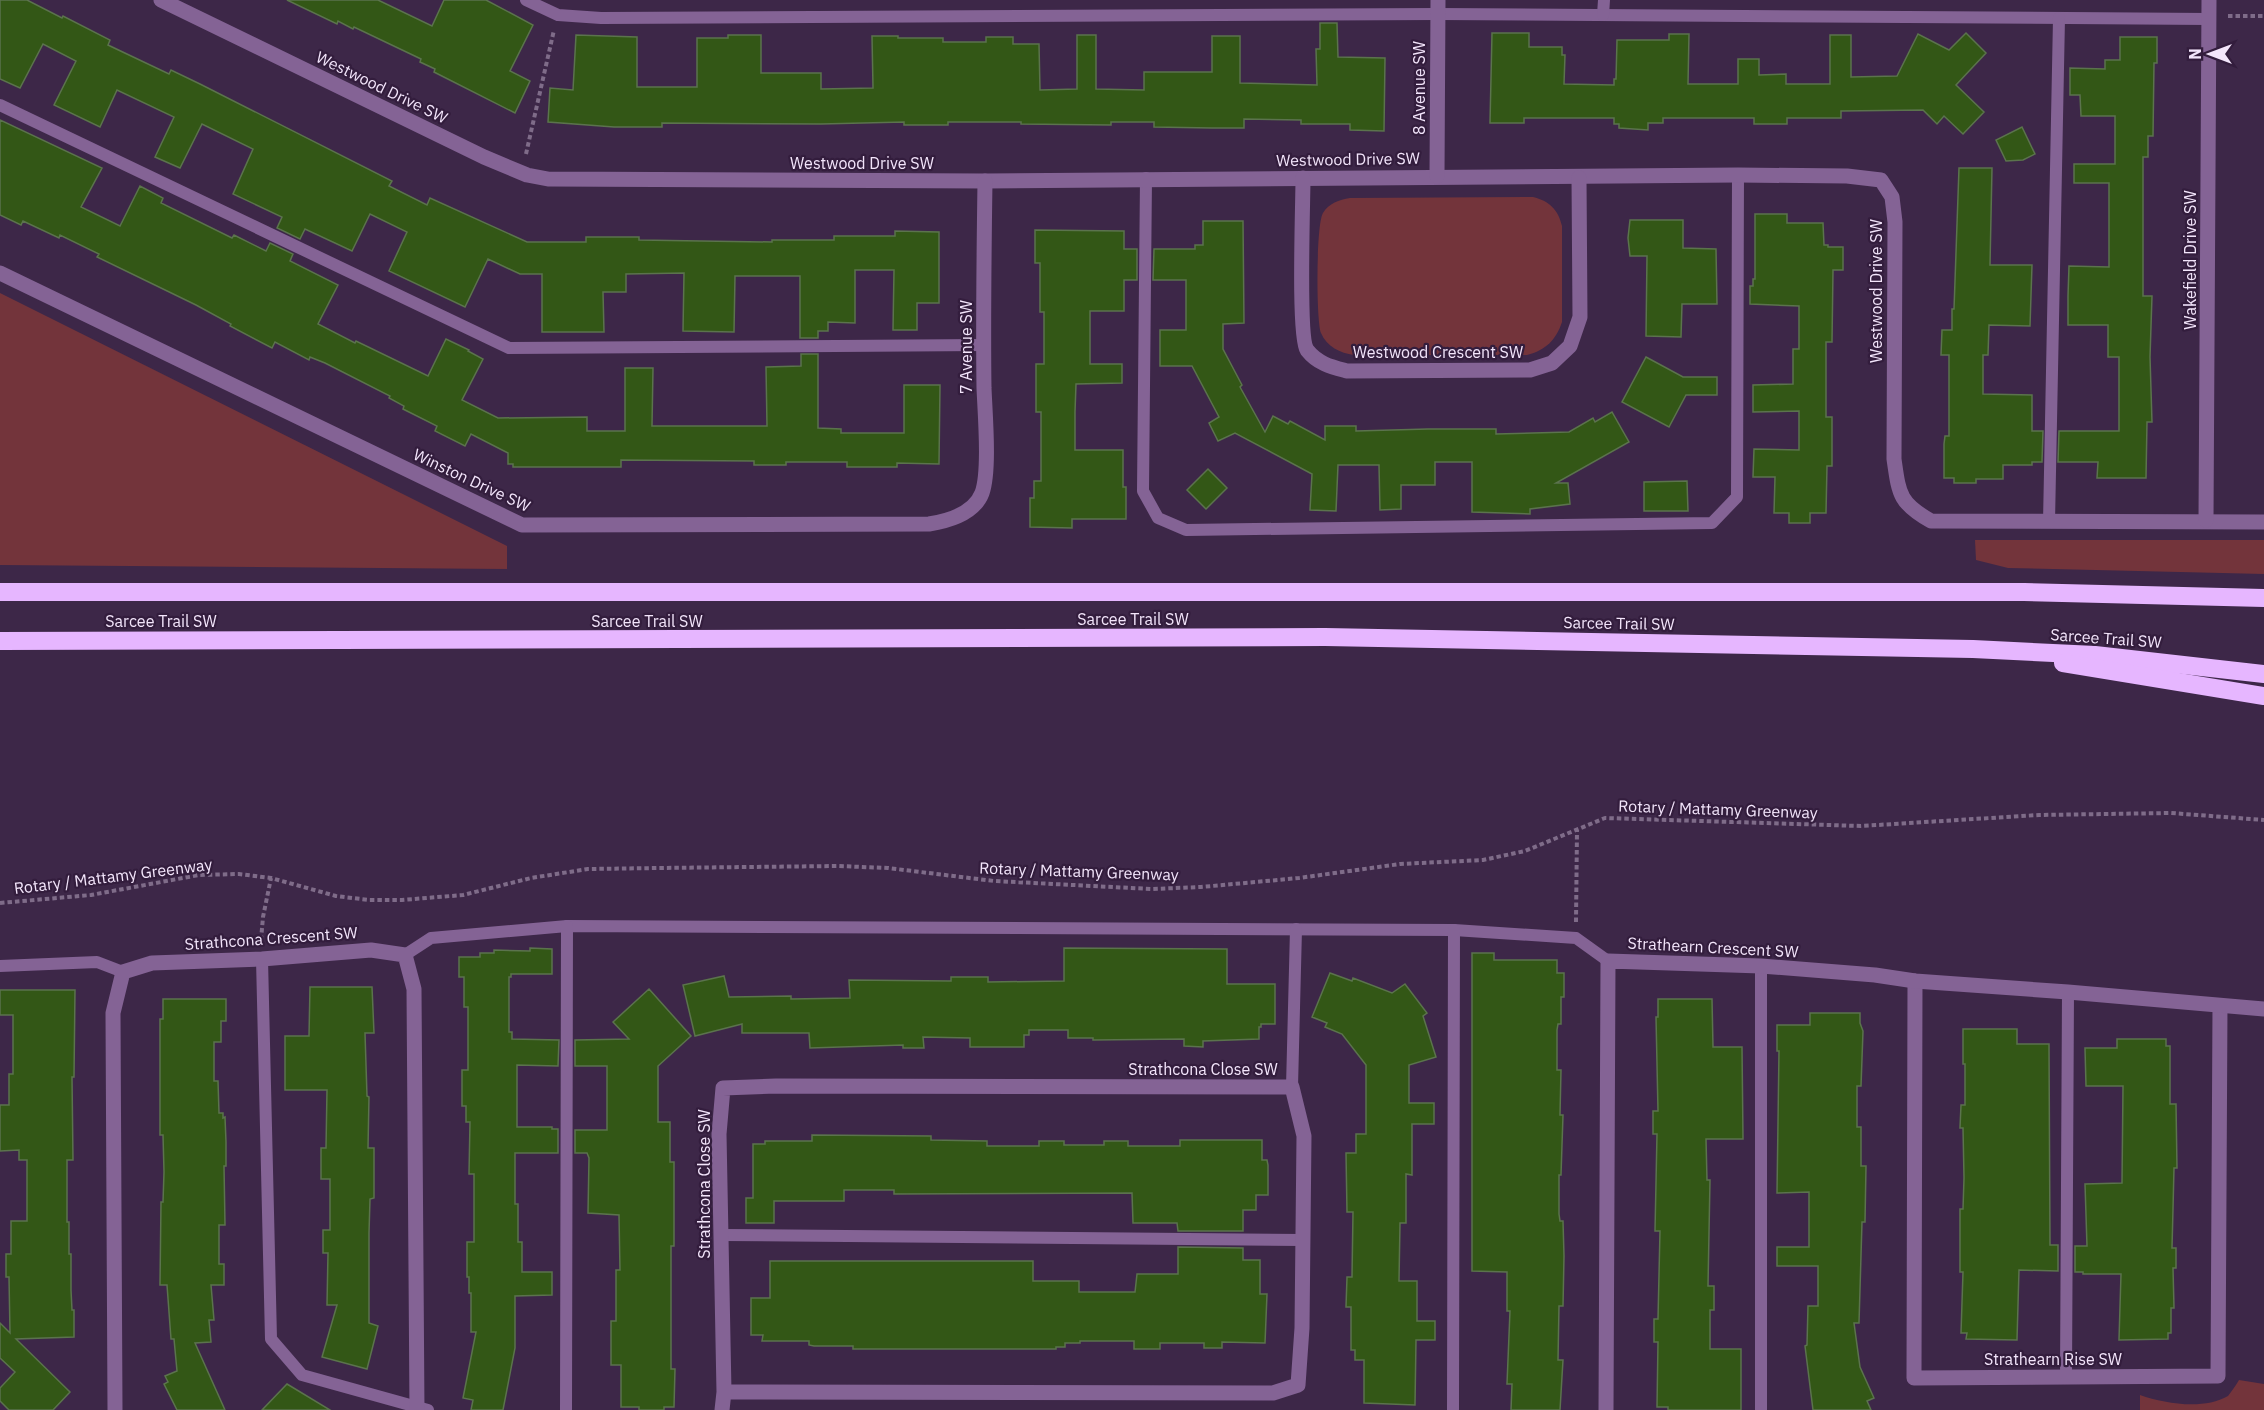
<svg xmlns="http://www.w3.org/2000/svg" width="2264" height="1410" viewBox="0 0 2264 1410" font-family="'IBM Plex Sans',sans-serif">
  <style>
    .green { fill: #73343b }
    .building { fill: #335716; stroke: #5b734d; stroke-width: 1.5 }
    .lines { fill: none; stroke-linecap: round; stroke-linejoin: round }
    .path { stroke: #7f6c89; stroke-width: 4; stroke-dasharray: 4.5 3; stroke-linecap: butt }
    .lane { stroke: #846395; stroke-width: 12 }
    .street { stroke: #846395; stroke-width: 15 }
    .highway { stroke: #e6b6ff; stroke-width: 18 }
    .labels { text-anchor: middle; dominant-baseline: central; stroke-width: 4.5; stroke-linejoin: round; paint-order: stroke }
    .street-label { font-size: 16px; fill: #f3e5fb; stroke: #331d3d }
  </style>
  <rect width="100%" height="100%" fill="#3d2748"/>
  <g class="green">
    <path d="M1533 197C1549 201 1558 209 1562 226V322C1556 340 1546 350 1527 355H1354C1340 353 1327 347 1321 333 1316 320 1316 224 1323 213 1329 203 1339 200 1350 198Z"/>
    <path d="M0 293 507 546V569L0 565Z"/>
    <path d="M1975 540H2264V574L2008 568 1976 560Z"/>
    <path d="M2239 1380 2264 1384V1410H2140V1395C2166 1404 2204 1410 2228 1396 2232 1391 2236 1385 2239 1380Z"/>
  </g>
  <g class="building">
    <path d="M0 0H27L62 18 63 16 110 40 108 45 169 74 171 70 200 84 392 181 389 186 427 205 430 198 527 242H586V237H639V240L772 242V240H834V236H895V231L939 232V303H917V330H893L894 270H855V323L828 322V331H818V338H800V276H735L734 332 683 331 684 273 626 274V292H603L604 332H542V274H520L488 259 465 307 389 271 407 232 370 214 352 251 305 229 300 239 277 228 282 217 233 194 253 149 202 124 180 168 155 157 174 117 117 90 100 127 54 105 76 61 43 44 20 88 0 79Z"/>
    <path d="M287 0H378L432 26 444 0H486L533 25 510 71 530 81 515 113 434 72 435 69 420 62 421 59 354 27 353 29 338 21 337 24Z"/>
    <path d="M1320 23H1337L1338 57 1385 58 1384 131 1350 130V124H1301V120L1244 119V128H1212L1154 127V122H1111V125L1021 124V122H948V125H904V122L821 124 662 123V127H614L548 122 550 88 573 90 576 35 637 37V87H697V38H728V35H761V73H821V89L873 88 872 36H898V38H943V42H986V37H1013V44H1039L1040 90 1077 89V35H1096V89L1144 90V72H1212V36H1240V83L1317 85 1316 49H1320Z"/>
    <path d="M1492 33H1529V47H1562V55H1565L1564 84 1614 85V79H1616L1617 40H1669V34H1689L1688 84H1738V59H1759V75L1786 74V84H1830V35H1851V77L1897 76 1918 34 1949 50 1966 33 1986 53 1956 85 1984 112 1963 134 1944 116 1937 124 1923 110 1841 111V118H1787V124H1754V118H1663V123H1648V130L1619 128V124H1614V118H1524V123H1490Z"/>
    <path d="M2120 37H2157V63H2154L2153 136H2148V157H2143V296H2152L2150 357 2152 422H2147L2146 478H2097L2098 462H2058L2059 431H2119V357H2108V325H2068V296L2069 266 2109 267V183H2074V164H2115V116H2081L2080 95H2070V68L2105 69V60H2120Z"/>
    <path d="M0 120 102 168 81 207 120 226 140 186 163 198 161 203 232 238 234 235 266 251 270 243 293 254 290 261 338 285 318 324 355 343 356 341 428 376 446 339 469 350 468 351 483 359 462 400 498 418 587 417V431H625V368H653L652 426H767L766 367 801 366V354H818V428L841 429V433H904V385H940L939 464 897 463V467H847V462H786V465H754V461L621 460V467H513V464H508V453L471 434 465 446 435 431 437 426 403 409 404 406 389 398 390 396 325 363 310 357 309 360 275 342 272 348 230 326 231 324 196 305 97 257 99 254 60 235 59 238 23 221 21 225 0 215Z"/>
    <path d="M2022 127 2035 154 2023 160 2006 161 1996 140Z"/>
    <path d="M1959 168H1992L1990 265H2032L2030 326 1989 325 1988 355H1983V394L2032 395V431H2043L2042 462H2032V465H2003V479H1976V483H1954V478H1944V444L1945 436H1949V355H1941L1942 330H1952V309H1954Z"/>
    <path d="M1755 214H1787V223H1823L1824 245H1828V247H1843V270H1833L1832 342H1826V417H1832V466H1827L1826 513H1810V523H1789V513H1774L1775 477H1753L1754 449 1799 450V411L1753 412V385L1793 384V349H1799V306L1750 304V286H1753V279H1755Z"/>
    <path d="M1630 220H1683V248L1716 249 1717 304H1682L1681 337 1646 336 1647 256H1630L1628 238Z"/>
    <path d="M1203 221H1243L1244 323 1223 324V349L1242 385 1240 387 1265 432 1273 416 1288 424 1290 421 1325 440V426H1356V431L1428 429H1496V434L1569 432 1593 418 1595 422 1612 412 1629 442 1556 483H1568L1570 504 1530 509V514L1472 512V462H1435V485H1401V509L1380 510 1379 465H1338L1336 511 1310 510 1312 474 1235 433 1218 441 1209 423 1219 417 1192 366H1160V330H1186V280H1153L1154 249H1195V245H1203Z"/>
    <path d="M1035 230 1124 231V249H1137V280H1124V311H1090V364H1122V383L1076 384 1075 412V450H1123V487H1126V519H1072V528L1030 527V498H1034V481H1041V412H1036V364H1044V312H1040V263H1035Z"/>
    <path d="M1646 357 1683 377H1717V395H1686L1669 427 1622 402Z"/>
    <path d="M1208 469 1227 488 1206 509 1187 490Z"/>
    <path d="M1687 481 1688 511H1644V482Z"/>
    <path d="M530 948 552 949V974H511V977H509V1032H512V1039L559 1040 558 1066 517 1065V1127H552V1129H558V1153H515V1204H518V1242H522V1272H552V1295L515 1296V1348L503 1410H471L473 1400 463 1398 476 1332H471V1293H469V1277H467V1242H474V1174H469L470 1122H466V1106H462V1070H468V1007H464V977H459V957H480V953H494V950L530 951Z"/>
    <path d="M1064 948 1227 949V984H1275V1024H1261V1027H1259V1039L1203 1041V1047L1184 1046V1039L1093 1040V1038H1068V1030H1029V1035H1024V1047H970V1038L923 1037 924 1048H903V1045L810 1048 809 1033H742V1024L695 1036 683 985 724 976 729 997 791 996V999L850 998 849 980 951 981V977H988V982L1064 981Z"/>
    <path d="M1472 953H1494V960H1557V973H1564V997H1561V1024H1558L1557 1030V1070H1561L1560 1115H1563L1561 1175H1559V1214L1560 1221H1563L1564 1256 1563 1306H1559L1558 1360H1563L1560 1410H1511L1512 1384H1507L1510 1311H1507V1272L1472 1271Z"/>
    <path d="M1330 973 1352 981 1353 978 1392 993 1405 984 1427 1013 1423 1016 1436 1057 1409 1065V1103H1434V1124H1412V1175L1406 1174V1223H1400L1399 1281H1417V1321H1435V1340H1416L1415 1405 1364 1403V1360H1355V1350H1351V1307H1346L1347 1277H1352L1353 1212H1347L1346 1153H1356V1134H1366V1065L1342 1034 1325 1027 1327 1023 1312 1017Z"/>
    <path d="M310 987H372L374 1033H365L367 1096 369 1097 368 1148H374V1198L370 1199 369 1233V1323L378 1326 367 1369 322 1357 337 1305H327L328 1253H323V1230H330V1179H321V1148H326L327 1090H285V1036H309Z"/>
    <path d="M649 989 691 1036 658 1066V1122H670V1162H674V1246H671V1369H675L674 1407H664V1410H639V1407H621V1365H611V1321H616V1270H620L619 1215 588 1213 589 1158 587 1153H575V1130H607V1066H575V1040L629 1039 613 1022Z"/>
    <path d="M0 990H75L74 1077H72L73 1160H67V1222H69V1254H71V1290L72 1310H74V1337L16 1339 70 1392 53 1410H9L0 1401V1388L15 1372 0 1358V1323L10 1333 9 1277H6V1254H11V1221H27V1160H19V1150L0 1151V1105H9V1074H13V1015H0Z"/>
    <path d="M163 999H226V1021H221V1042H214V1081H218L219 1113H223V1118L225 1117 226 1142V1166H224L225 1225H219V1264H224V1285H211L214 1320H209L211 1342 195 1343 225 1410H177L164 1384 168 1382 165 1376 177 1371 174 1339H171L167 1285H160L161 1202H163L164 1172 163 1135H160V1019H163Z"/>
    <path d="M1658 999H1712L1713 1047H1742L1743 1139H1706L1707 1180H1710L1708 1286H1714V1310H1710V1349H1741V1410H1668V1407H1657L1658 1342H1654V1319H1658L1660 1231H1655L1657 1134H1653V1111H1658L1656 1017H1658Z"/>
    <path d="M1810 1013H1860V1023L1863 1031 1861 1086H1857V1127H1861V1166H1866L1865 1222H1862L1859 1323H1854L1860 1367 1874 1398 1867 1401 1871 1410H1813L1805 1346 1807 1345 1808 1306H1818V1266H1777V1247H1809V1192L1777 1193 1779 1051H1777V1025H1810Z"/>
    <path d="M1963 1029H2017V1044H2049L2050 1245H2058V1271L2019 1270 2017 1340 1966 1339 1967 1333H1961L1963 1272H1960V1209H1963L1964 1178 1963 1128H1960L1961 1105H1965V1064H1963Z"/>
    <path d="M2117 1039H2166V1046H2170V1104H2176L2177 1168H2174L2173 1209 2172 1248H2176V1268H2173L2174 1308H2171V1333H2168V1339L2119 1340 2121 1274H2083V1272H2075V1246H2087L2085 1184 2122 1183 2123 1086H2086L2085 1048H2117Z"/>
    <path d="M812 1135 931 1136V1140L987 1141V1146H1039V1141H1064V1145H1104V1141H1128V1146H1180V1140H1262V1160H1267L1268 1165V1195H1256V1210H1243V1231H1178L1177 1223H1133L1132 1193 894 1194V1190H844V1201H774V1223H746V1198H753V1144H765V1141H812Z"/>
    <path d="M1178 1247 1243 1248V1260H1260V1294H1267L1265 1343 1222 1342V1348H1204V1343H1160V1349H1134V1341H1080V1343H1065V1347H1056V1349H853V1346H814L809 1345V1341H762L763 1335H751V1298H770V1261H1033V1281H1079V1292H1135L1137 1274H1178Z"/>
    <path d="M287 1384 330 1410H262Z"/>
  </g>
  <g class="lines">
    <g class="path">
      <path d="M2228 16H2264"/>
      <path d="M526 154 554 30"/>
      <path d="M0 903 91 895 199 875 239 874 271 878 336 896 369 900H402L463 895 531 878 588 869 660 868 838 866 888 868 994 881 1152 889 1201 887 1299 878 1400 864 1483 860 1525 851 1605 818 1861 826 2039 815 2171 813 2264 820"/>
      <path d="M1576 922 1577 830"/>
      <path d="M261 940 263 917 271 878"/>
    </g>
    <g class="lane">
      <path d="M526 0 558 15 601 18 1438 14 2209 19"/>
      <path d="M1603 15 1604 0"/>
      <path d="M0 105 509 348 984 345"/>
      <path d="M1146 178 1143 491 1158 518 1186 530 1712 523 1737 497 1738 175"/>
      <path d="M2049 522 2059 18"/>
      <path d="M405 955 431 938 567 926 1454 930 1576 938 1608 961"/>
      <path d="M262 959 271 1339 302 1375 428 1410"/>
      <path d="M0 966 97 962 123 972"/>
      <path d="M1292 1087 1296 929"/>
      <path d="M722 1235 1303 1240"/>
      <path d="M2066 1377 2068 992"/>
      <path d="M566 1410 567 926"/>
      <path d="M1453 1410 1454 930"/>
      <path d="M1761 1410V966"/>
    </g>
    <g class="street">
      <path d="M161 0 484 157 527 175 548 179 985 181 1738 175 1847 176 1881 180 1892 197 1895 222 1894 459C1899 494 1899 503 1931 521L2264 522"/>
      <path d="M1437 176 1438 0"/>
      <path d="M1303 178C1303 203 1298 337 1307 350 1318 364 1332 367 1347 371L1530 370 1552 363 1570 346 1580 317 1579 178"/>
      <path d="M0 273 522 525 929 524C948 521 974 514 982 493 990 471 985 414 984 388 983 319 984 250 985 181"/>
      <path d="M2206 520 2209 0"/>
      <path d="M1915 981 1914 1378 2218 1376 2220 1006"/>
      <path d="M115 1410 113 1013 123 972 152 963 262 959 371 950 405 955 414 989 417 1410"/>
      <path d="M722 1410 724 1392 719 1134 723 1088 776 1086 1292 1087 1304 1136 1302 1328 1298 1385 1273 1393 724 1392"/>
      <path d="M1606 1410 1608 961 1761 966 1875 975 1915 981 2068 992 2264 1009"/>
    </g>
    <g class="highway">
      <path d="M0 592H2024L2264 598"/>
      <path d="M0 641 1325 637 1973 649 2095 655 2264 674"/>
      <path d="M2063 663 2264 696"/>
    </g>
  </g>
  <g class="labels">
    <g class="street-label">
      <text transform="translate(382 87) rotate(26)">Westwood Drive SW</text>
      <text transform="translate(1419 88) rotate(-90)">8 Avenue SW</text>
      <text transform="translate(1348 159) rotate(-1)">Westwood Drive SW</text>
      <text x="862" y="163">Westwood Drive SW</text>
      <text transform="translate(2190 260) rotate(-90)">Wakefield Drive SW</text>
      <text transform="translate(1876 291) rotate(-90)">Westwood Drive SW</text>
      <text transform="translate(966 347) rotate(-90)">7 Avenue SW</text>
      <text x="1438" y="352">Westwood Crescent SW</text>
      <text transform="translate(472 480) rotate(25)">Winston Drive SW</text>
      <text x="1133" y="619">Sarcee Trail SW</text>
      <text x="161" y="621">Sarcee Trail SW</text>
      <text x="647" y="621">Sarcee Trail SW</text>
      <text transform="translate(1619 623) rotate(1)">Sarcee Trail SW</text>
      <text transform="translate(2106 638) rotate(4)">Sarcee Trail SW</text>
      <text transform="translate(1718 809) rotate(2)">Rotary / Mattamy Greenway</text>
      <text transform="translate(1079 871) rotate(2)">Rotary / Mattamy Greenway</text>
      <text transform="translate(113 876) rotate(-7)">Rotary / Mattamy Greenway</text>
      <text transform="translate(271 938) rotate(-4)">Strathcona Crescent SW</text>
      <text transform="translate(1713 947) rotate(3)">Strathearn Crescent SW</text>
      <text x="1203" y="1069">Strathcona Close SW</text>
      <text transform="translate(704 1184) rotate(-90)">Strathcona Close SW</text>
      <text x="2053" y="1359">Strathearn Rise SW</text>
    </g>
  </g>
  <g transform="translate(2210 54) rotate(270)" stroke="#331d3d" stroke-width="4.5" paint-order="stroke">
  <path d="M0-4.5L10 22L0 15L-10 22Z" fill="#f3e5fb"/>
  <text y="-9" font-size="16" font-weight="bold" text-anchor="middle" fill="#f3e5fb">N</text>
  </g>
</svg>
